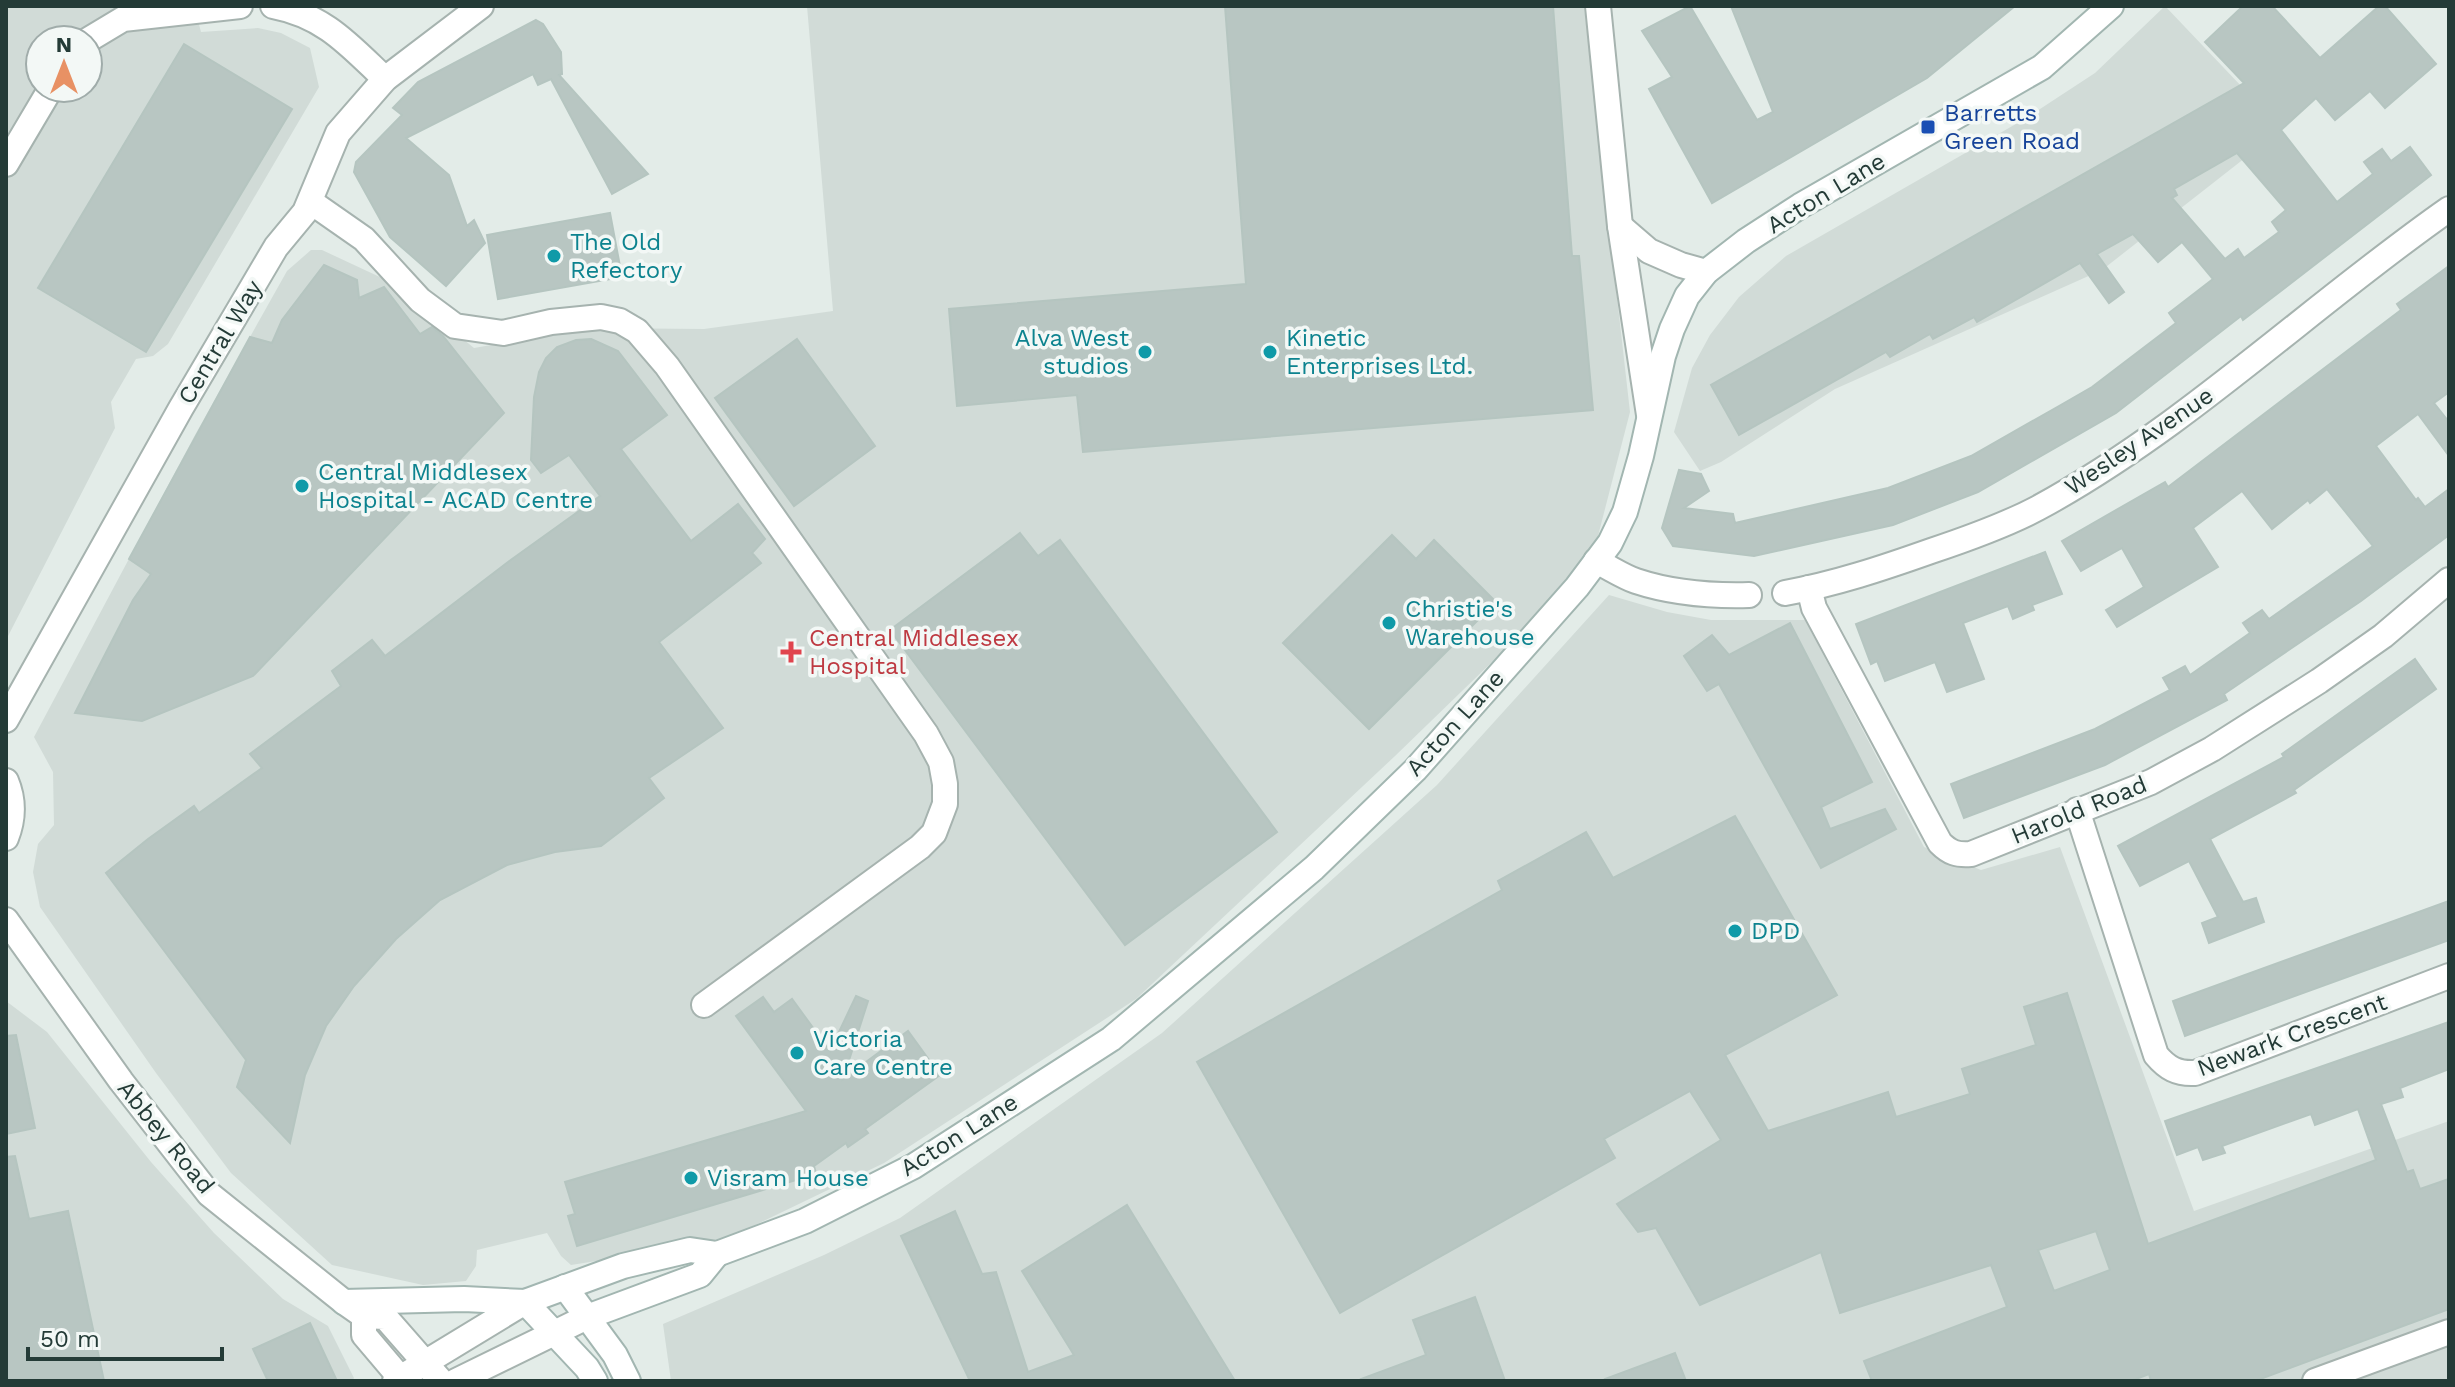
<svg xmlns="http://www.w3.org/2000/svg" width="2455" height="1387" viewBox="0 0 2455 1387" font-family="'Work Sans',sans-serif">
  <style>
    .built { fill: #d1dbd7; fill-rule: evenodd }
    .building { fill: #b8c6c2; stroke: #b5c5c0; stroke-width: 2; fill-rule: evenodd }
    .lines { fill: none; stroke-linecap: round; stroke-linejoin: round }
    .minor-casing { stroke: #a6b3af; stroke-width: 28 }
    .tertiary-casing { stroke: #a6b3af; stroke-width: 28 }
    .secondary-casing { stroke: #a2b6b1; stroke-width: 28 }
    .minor { stroke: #fff; stroke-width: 24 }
    .tertiary { stroke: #fff; stroke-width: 24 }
    .secondary { stroke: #fff; stroke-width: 24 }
    .transit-dot { fill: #1a4fb4; stroke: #f3f8f6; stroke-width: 3 }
    .culture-dot { fill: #0f9aa8; stroke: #f3f8f6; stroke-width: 3 }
    .health-dot { fill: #e0444e; stroke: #f3f8f6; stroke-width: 3 }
    .labels { text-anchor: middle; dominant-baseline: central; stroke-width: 7; stroke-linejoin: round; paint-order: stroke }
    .transit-label { font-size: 24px; fill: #164399; stroke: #f3f8f6; text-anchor: start }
    .street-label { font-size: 24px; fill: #243b37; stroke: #f3f8f6 }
    .culture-label { font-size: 24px; fill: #0d838f; stroke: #f3f8f6; text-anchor: start }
    .health-label { font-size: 24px; fill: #be3a42; stroke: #f3f8f6; text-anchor: start }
  </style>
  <rect width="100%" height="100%" fill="#e3ece8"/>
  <g class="built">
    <path d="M6 6H194L201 32 258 28 281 33 310 48 319 87 168 344 153 356 136 359 111 402 115 428 6 640ZM40 40H88V88H40Z"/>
    <path d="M807 6H1584L1630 412 1590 567 1395 756 1136 999 884 1163 722 1241 571 1265 561 1256 547 1233 477 1250 476 1266 466 1281 423 1285 332 1265 231 1173 156 1073 40 907 33 872 38 844 54 825 53 772 34 737 195 435 287 271 311 250H322L397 285 474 348 591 328 704 329 833 311Z"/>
    <path d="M2165 6 2282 129 2102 270 1835 389 1721 462 1700 471 1674 432 1692 368 1710 335 1739 297 1786 256 2028 117 2095 73Z"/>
    <path d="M1609 595 1667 612 1711 620H1805L1924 847 1981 870 2060 847 2194 1211 2449 1121V1381H671L663 1324 824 1255 900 1218 1162 1033 1437 785Z"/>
    <path d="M6 1001 47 1032 151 1162 214 1233 283 1299 328 1326 354 1378 352 1381H6Z"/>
  </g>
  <g class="building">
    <path d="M1225 6H1553L1572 256H1579L1593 410 1083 452 1077 395 957 406 949 309 1246 284Z"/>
    <path d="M1690 6 1757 120 1773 112 1731 6H2015L1927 78 1712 203 1649 89 1672 77 1642 31Z"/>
    <path d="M2243 6H2272L2320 58 2379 6H2385L2436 64 2385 108 2370 91 2335 120 2316 98 2281 130 2337 202 2373 174 2364 162 2382 149 2391 161 2410 147 2431 175 2273 297 2243 320 2241 316 2116 413 1978 492 1893 525 1754 556 1673 546 1662 528 1679 470 1701 474 1709 491 1684 508 1733 514 1735 523 1888 488 1971 456 2059 406 2092 387 2176 323 2169 313 2213 279 2182 242 2158 262 2133 234 2097 254 2124 292 2109 303 2080 263 1977 322 1974 317 1933 339 1930 334 1890 357 1886 352 1739 435 1711 385 2244 83 2205 42ZM2237 153 2286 210 2272 222 2279 232 2244 258 2238 249 2225 259 2172 198 2177 195 2174 189Z"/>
    <path d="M536 20 543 24 561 52 562 74 559 75 648 174 612 194 551 79 538 85 533 74 406 138 449 175 467 226 474 220 485 243 446 286 390 237 354 172 356 162 402 115 393 108 418 82Z"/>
    <path d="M184 44 292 109 146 352 38 288Z"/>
    <path d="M610 213 622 277 498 299 487 235Z"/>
    <path d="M324 265 357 280 359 298 384 287 420 334 432 327 443 336 504 413 253 676 142 721 75 713 133 600 151 574 129 559 250 337 272 343 282 320Z"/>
    <path d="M2449 266V392L2434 403 2449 422V456L2418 414 2376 446 2416 500 2418 498 2425 507 2449 489V535L2361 601 2224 694 2227 700 2105 765 1964 818 1951 784 2095 729 2170 690 2163 678 2185 666 2190 675 2250 633 2243 623 2262 610 2269 619 2373 546 2327 489 2310 503 2308 500 2272 529 2242 491 2193 528 2218 567 2117 627 2106 610 2144 587 2122 548 2081 571 2062 541 2165 482 2168 487 2401 310 2397 304Z"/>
    <path d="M591 339 618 351 667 415 621 449 691 541 738 504 765 539 752 553 761 563 659 642 723 728 649 778 664 798 601 846 555 852 507 865 440 900 396 939 354 986 326 1026 305 1075 290 1143 237 1087 246 1060 106 873 148 839 194 806 199 813 262 768 250 754 341 686 332 671 372 640 385 656 508 562 600 496 569 455 541 473 531 460 534 397 539 372 546 358 557 347 576 340Z"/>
    <path d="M797 339 875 446 794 506 715 398Z"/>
    <path d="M1020 533 1038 556 1060 540 1277 832 1125 945 890 630Z"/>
    <path d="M1392 535 1416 559 1434 540 1496 602 1369 729 1283 643Z"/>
    <path d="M2045 552 2062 594 2032 605 2034 610 2013 619 2008 606 1963 623 1984 679 1947 692 1935 662 1885 681 1877 661 1871 664 1856 624Z"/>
    <path d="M1790 623 1872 782 1821 807 1830 829 1885 809 1896 829 1821 868 1719 684 1707 691 1684 656 1712 635 1729 655Z"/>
    <path d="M2415 659 2436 689 2294 790 2296 793 2210 839 2243 902 2256 898 2264 922 2209 943 2202 923 2218 917 2189 861 2140 886 2118 846 2284 757 2282 754Z"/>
    <path d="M1735 816 1837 995 1725 1055 1768 1131 1888 1092 1896 1117 1970 1094 1962 1069 2036 1045 2024 1007 2067 993 2148 1244 2376 1160 2358 1109 2315 1125 2311 1114 2222 1146 2225 1153 2203 1160 2198 1147 2177 1155 2165 1121 2449 1022V1069L2400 1088 2403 1097 2381 1104 2407 1172 2413 1170 2420 1189 2449 1179V1309L2255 1381H2151L2149 1374 2131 1381H1872L1864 1361 2007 1307 1991 1265 1840 1313 1821 1252 1700 1305 1656 1228 1638 1232 1617 1204 1721 1140 1690 1091 1604 1139 1615 1158 1340 1313 1197 1062 1502 890 1498 881 1586 832 1613 878ZM2096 1231 2110 1270 2054 1291 2038 1250Z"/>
    <path d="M2449 901V940L2185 1036 2173 1001Z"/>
    <path d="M856 996 868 1001 843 1079 908 1031 940 1075 865 1129 868 1133 848 1147 846 1143 814 1166 816 1174 577 1246 568 1216 575 1214 565 1182 806 1111 736 1016 763 997 774 1012 792 999 830 1051Z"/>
    <path d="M16 1035 35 1128 6 1134V1036Z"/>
    <path d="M15 1156 29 1219 68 1211 104 1381H6V1157Z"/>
    <path d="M1127 1205 1235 1381H970L901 1236 955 1211 982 1274 996 1272 1028 1372 1074 1355 1022 1271Z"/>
    <path d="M1475 1297 1505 1381H1362L1361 1379 1426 1355 1413 1320Z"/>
    <path d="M310 1323 337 1381H268L253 1349Z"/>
    <path d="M1675 1353 1686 1381H1606L1605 1379Z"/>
  </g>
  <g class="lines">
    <defs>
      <g id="minor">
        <path d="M273 6C325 16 349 45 385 79"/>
        <path d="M1598 6 1620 226 1649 415"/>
        <path d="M88 40 123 19 240 6"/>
        <path d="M6 164 51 88"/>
        <path d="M311 202 364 239 420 300 455 326 503 333 551 322 601 317 620 321 637 331 667 366 926 734 941 762 945 784V804L934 833 920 847 704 1005"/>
        <path d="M1620 226 1649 251 1681 265 1706 272"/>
        <path d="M1596 561C1609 567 1622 576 1636 581 1672 593 1711 596 1749 595"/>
        <path d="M1809 588 1814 608 1940 843C1950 853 1957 855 1971 854L2151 782 2212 749 2319 681 2383 636 2449 580"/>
        <path d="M1785 593C1835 584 1883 568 1931 551 1967 539 2004 526 2038 508 2187 427 2310 306 2449 209"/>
        <path d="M6 720 181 408 276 247 305 212 338 133 385 79 481 6"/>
        <path d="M2077 810 2156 1055C2167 1068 2177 1074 2195 1073L2449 976"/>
        <path d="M2315 1381 2449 1332"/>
      </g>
      <g id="tertiary">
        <path d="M6 781C14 800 14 818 6 838"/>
        <path d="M6 920 121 1081 209 1194 344 1302 364 1316 385 1317 441 1381"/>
        <path d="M364 1316V1335L403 1381"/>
        <path d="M395 1381 525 1302"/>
        <path d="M456 1381 587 1317"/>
      </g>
      <g id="secondary">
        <path d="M565 1287 615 1355 628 1381"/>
        <path d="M344 1302 464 1299 525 1302 623 1266 690 1250 717 1254 805 1221 914 1166 1111 1039 1314 868 1415 770 1577 587 1610 543 1625 512 1641 456 1663 356 1672 329 1687 296 1706 272 1746 241 1800 206 2042 67 2111 6"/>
        <path d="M525 1302 587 1368 595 1381"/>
        <path d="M587 1317 700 1275 717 1254"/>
      </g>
    </defs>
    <use href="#minor" class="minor-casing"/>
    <use href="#tertiary" class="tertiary-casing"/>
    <use href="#secondary" class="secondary-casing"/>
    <use href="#minor" class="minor"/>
    <use href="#tertiary" class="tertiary"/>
    <use href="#secondary" class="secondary"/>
  </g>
  <rect class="transit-dot" x="1920" y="119" width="16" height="16" rx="4"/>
  <g class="culture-dot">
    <circle cx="554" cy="256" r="8"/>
    <circle cx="1145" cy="352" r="8"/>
    <circle cx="1270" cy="352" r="8"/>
    <circle cx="302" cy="486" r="8"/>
    <circle cx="1389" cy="623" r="8"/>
    <circle cx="1735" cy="931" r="8"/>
    <circle cx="797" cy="1053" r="8"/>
    <circle cx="691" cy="1178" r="8"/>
  </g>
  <path class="health-dot" d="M787 640h8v8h8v8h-8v8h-8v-8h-8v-8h8z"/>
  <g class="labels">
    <g class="transit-label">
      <text x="1944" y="113">Barretts<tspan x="1944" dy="28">Green Road</tspan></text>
    </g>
    <g class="street-label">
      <text transform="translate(1826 193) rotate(-31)">Acton Lane</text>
      <text transform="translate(220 342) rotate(-59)">Central Way</text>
      <text transform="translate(2139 441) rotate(-34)">Wesley Avenue</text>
      <text transform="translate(1455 723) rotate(-48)">Acton Lane</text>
      <text transform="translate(2079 810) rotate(-22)">Harold Road</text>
      <text transform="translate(2292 1035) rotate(-20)">Newark Crescent</text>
      <text transform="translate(959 1135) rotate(-32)">Acton Lane</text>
      <text transform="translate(166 1137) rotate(51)">Abbey Road</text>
    </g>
    <g class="culture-label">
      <text x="570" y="242">The Old<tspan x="570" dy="28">Refectory</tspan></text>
      <text x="1129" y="338" text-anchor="end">Alva West<tspan x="1129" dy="28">studios</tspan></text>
      <text x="1286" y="338">Kinetic<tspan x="1286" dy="28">Enterprises Ltd.</tspan></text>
      <text x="318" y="472">Central Middlesex<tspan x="318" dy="28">Hospital - ACAD Centre</tspan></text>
      <text x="1405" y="609">Christie's<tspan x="1405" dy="28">Warehouse</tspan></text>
      <text x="1751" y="931">DPD</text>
      <text x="813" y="1039">Victoria<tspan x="813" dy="28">Care Centre</tspan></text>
      <text x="707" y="1178">Visram House</text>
    </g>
    <g class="health-label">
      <text x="809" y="638">Central Middlesex<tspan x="809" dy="28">Hospital</tspan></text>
    </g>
  </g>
  <rect width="2455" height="1387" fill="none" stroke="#243b37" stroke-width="16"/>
  <g transform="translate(64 64)"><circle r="38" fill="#f3f8f6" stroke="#a0acaa" stroke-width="2"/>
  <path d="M0-6L14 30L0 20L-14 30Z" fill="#e89164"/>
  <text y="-12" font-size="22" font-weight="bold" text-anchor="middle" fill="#243b37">N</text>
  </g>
  <path d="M28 1347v12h194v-12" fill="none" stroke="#243b37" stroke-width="4"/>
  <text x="40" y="1347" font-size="24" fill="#243b37" stroke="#f3f8f6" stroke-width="6" paint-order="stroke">50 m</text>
</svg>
